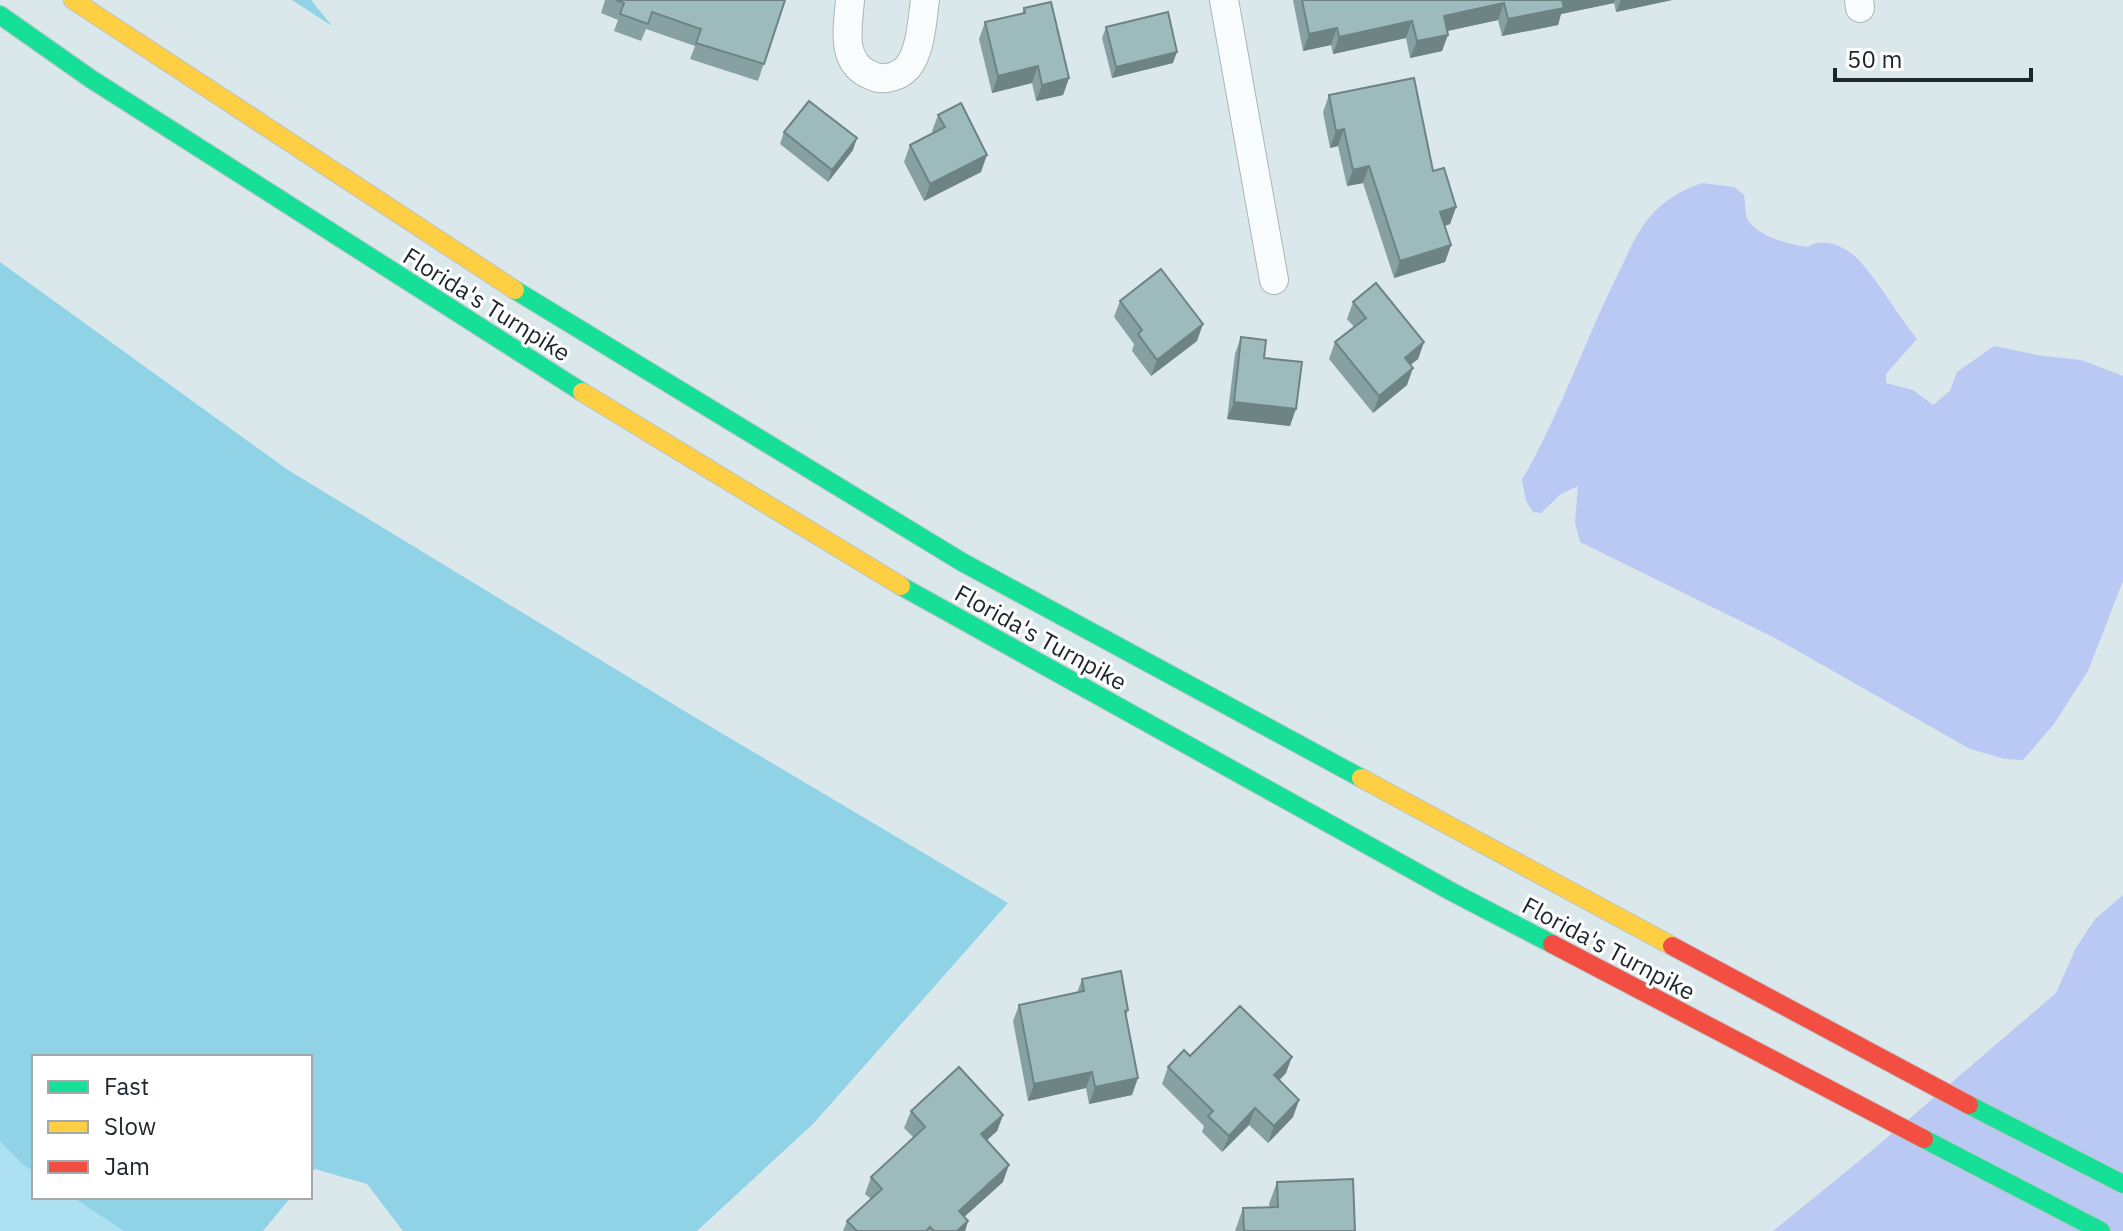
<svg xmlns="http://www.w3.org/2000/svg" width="2123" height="1231" viewBox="0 0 2123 1231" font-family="'IBM Plex Sans',sans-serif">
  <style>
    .green { fill: #ade0f0 }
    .forest { fill: #90d3e6 }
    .water { fill: #bac8f4 }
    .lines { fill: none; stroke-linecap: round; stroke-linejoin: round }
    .street-casing { stroke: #abb5b9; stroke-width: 30 }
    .fast-casing { stroke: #bcc3c5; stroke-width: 20 }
    .slow-casing { stroke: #bcc3c5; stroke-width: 20 }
    .jam-casing { stroke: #bcc3c5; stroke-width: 20 }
    .street { stroke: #f9fcfc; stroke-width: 28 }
    .fast { stroke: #16e098; stroke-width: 18 }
    .slow { stroke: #ffcf43; stroke-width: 18 }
    .jam { stroke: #f24e42; stroke-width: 18 }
    .wall { fill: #87a1a3 }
    .shaded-wall { fill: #6e8384 }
    .building { fill: #9dbbbd; stroke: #6e8384; stroke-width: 2 }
    .labels { text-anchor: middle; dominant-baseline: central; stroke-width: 6; stroke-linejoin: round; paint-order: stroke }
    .street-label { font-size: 24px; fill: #1d262a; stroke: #fff }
  </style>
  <rect width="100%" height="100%" fill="#dae8ec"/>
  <path class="green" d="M0 1141 22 1164 34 1172V1197H72L124 1231H0Z"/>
  <g class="forest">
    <path d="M292 0H311L332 26Z"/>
    <path d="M0 262 288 470 696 718 1008 903 814 1123 697 1231H403L367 1184 315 1169 310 1174V1057H34V1172L22 1164 0 1141Z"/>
    <path d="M72 1197H291L263 1231H124Z"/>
  </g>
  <g class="water">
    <path d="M1702 183 1734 187 1744 195C1745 201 1745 209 1746 215 1752 235 1789 245 1808 247 1823 236 1846 247 1858 259 1879 282 1897 314 1917 339L1886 374V383L1913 390 1933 405 1950 391 1957 372 1994 346 2037 355 2081 360 2123 376V581L2088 671 2054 724 2023 760 2005 759 1970 749 1773 637 1580 542 1575 523 1578 486 1561 494 1541 513 1533 512 1526 501 1522 480C1559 416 1583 346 1615 280 1625 261 1633 238 1647 220 1660 203 1681 190 1702 183Z"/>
    <path d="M2123 895V1231H1773L1875 1148 2056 993 2076 948 2095 919Z"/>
  </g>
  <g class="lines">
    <defs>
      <g id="street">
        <path d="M850 0C848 26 840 60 868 74 875 77 878 79 886 78 894 77 902 74 908 67 921 50 922 21 925 0"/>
        <path d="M1224 0 1274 280"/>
        <path d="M1859 0 1860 8"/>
      </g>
      <g id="fast">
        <path d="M0 15 91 79 582 392"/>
        <path d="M515 290 962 562 1361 778"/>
        <path d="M901 586 1454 893 1552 944"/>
        <path d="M1969 1105 2123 1184"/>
        <path d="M1924 1139 2101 1231"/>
      </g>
      <g id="slow">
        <path d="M73 0 515 290"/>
        <path d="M582 392 901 586"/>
        <path d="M1361 778 1672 946"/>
      </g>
      <g id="jam">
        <path d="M1552 944 1924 1139"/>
        <path d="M1672 946 1969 1105"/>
      </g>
    </defs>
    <use href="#street" class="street-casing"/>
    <use href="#fast" class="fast-casing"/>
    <use href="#slow" class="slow-casing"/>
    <use href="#jam" class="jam-casing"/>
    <use href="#street" class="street"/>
    <use href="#fast" class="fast"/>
    <use href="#slow" class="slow"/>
    <use href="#jam" class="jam"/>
  </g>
  <g class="wall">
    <path d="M605 0H785L758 81 690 59 695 46 646 29 641 41 614 31 618 20 601 13Z"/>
    <path d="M1293 0H1672L1616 12 1614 3 1561 14 1558 25 1502 36 1498 20 1447 31 1442 51 1410 58 1406 38 1333 54 1331 45 1303 51Z"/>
    <path d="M1024 8 1069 78 1063 95 1036 101 1032 83 992 93 979 39 985 22 1022 13Z"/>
    <path d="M1106 27 1173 63 1112 78 1102 38Z"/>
    <path d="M1329 95 1433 171 1456 207 1450 224 1445 226 1451 245 1445 262 1394 278 1363 183 1347 186 1338 146 1330 148 1323 112Z"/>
    <path d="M938 115 981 172 924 201 904 162 910 145 933 133 932 131Z"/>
    <path d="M784 132 853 150 828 182 780 144Z"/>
    <path d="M1120 301 1197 341 1151 376 1132 351 1134 344 1114 317Z"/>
    <path d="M1353 302 1424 342 1418 359 1410 365 1407 385 1373 413 1329 359 1335 342 1354 327 1347 319Z"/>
    <path d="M1241 337 1264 358 1290 426 1227 419 1235 354Z"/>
    <path d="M1082 979 1128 1010 1126 1016 1132 1095 1089 1104 1086 1088 1028 1101 1013 1021 1019 1005 1077 993Z"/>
    <path d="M1190 1056 1286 1073 1279 1080 1299 1100 1293 1117 1268 1143 1249 1125 1222 1152 1202 1132 1204 1126 1162 1084 1168 1067Z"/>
    <path d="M911 1111 1003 1115 997 1131 987 1140 1003 1182 964 1217 968 1221 965 1231H843L847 1221 871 1199 865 1194 871 1177 914 1138 904 1128Z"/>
    <path d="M1277 1182 1355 1231H1235L1243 1208 1270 1207 1269 1204Z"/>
  </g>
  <g class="shaded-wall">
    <path d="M1561 0H1615L1614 3 1561 14 1558 25 1502 36 1508 19Z"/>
    <path d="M1621 0H1672L1616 12Z"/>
    <path d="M1504 3 1498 20 1438 33 1444 16Z"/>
    <path d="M1412 21 1406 38 1333 54 1339 37Z"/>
    <path d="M1337 28 1331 45 1303 51 1309 34Z"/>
    <path d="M1448 35 1442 51 1410 58 1417 41Z"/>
    <path d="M1177 52 1173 63 1112 78 1116 67Z"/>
    <path d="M1038 66 1032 83 992 93 998 76Z"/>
    <path d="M1069 78 1063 95 1036 101 1042 85Z"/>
    <path d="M1344 129 1338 146 1330 148 1336 131Z"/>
    <path d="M857 138 853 150 828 182 832 170Z"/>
    <path d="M987 155 981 172 924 201 930 184Z"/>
    <path d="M1369 166 1363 183 1347 186 1353 170Z"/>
    <path d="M1456 207 1450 224 1434 229 1440 212Z"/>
    <path d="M1451 245 1445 262 1394 278 1400 261Z"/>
    <path d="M1203 324 1197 341 1151 376 1157 360Z"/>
    <path d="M1424 342 1418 359 1399 374 1405 358Z"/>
    <path d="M1413 368 1407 385 1373 413 1379 396Z"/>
    <path d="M1234 402 1296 409 1290 426 1227 419Z"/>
    <path d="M1292 1057 1286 1073 1268 1092 1274 1075Z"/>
    <path d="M1092 1072 1086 1088 1028 1101 1034 1084Z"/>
    <path d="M1138 1078 1132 1095 1089 1104 1095 1087Z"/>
    <path d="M1299 1100 1293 1117 1268 1143 1274 1126Z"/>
    <path d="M1255 1108 1249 1125 1222 1152 1229 1136Z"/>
    <path d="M1003 1115 997 1131 975 1151 981 1134Z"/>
    <path d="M1009 1165 1003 1182 953 1227 959 1211Z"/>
    <path d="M968 1221 965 1231H957Z"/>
  </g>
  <g class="building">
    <path d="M616 0H785L764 64 696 43 701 29 652 12 648 24 620 14 624 3Z"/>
    <path d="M1302 0H1562L1564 8 1508 19 1504 3 1444 16 1448 35 1417 41 1412 21 1339 37 1337 28 1309 34Z"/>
    <path d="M1051 2 1069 78 1042 85 1038 66 998 76 985 22 1025 13 1024 8Z"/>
    <path d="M1168 12 1177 52 1116 67 1106 27Z"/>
    <path d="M1414 78 1433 171 1444 168 1456 207 1440 212 1451 245 1400 261 1369 166 1353 170 1344 129 1336 131 1329 95Z"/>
    <path d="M809 101 857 138 832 170 784 132Z"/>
    <path d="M961 103 987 155 930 184 910 145 945 127 938 115Z"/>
    <path d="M1161 269 1203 324 1157 360 1138 334 1142 330 1120 301Z"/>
    <path d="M1376 283 1424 342 1405 358 1413 368 1379 396 1335 342 1366 318 1353 302Z"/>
    <path d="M1241 337 1266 340 1264 358 1302 362 1296 409 1234 402Z"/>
    <path d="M1121 971 1128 1010 1125 1011 1138 1078 1095 1087 1092 1072 1034 1084 1019 1005 1084 991 1082 979Z"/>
    <path d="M1240 1006 1292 1057 1274 1075 1299 1100 1274 1126 1255 1108 1229 1136 1208 1116 1213 1111 1168 1067 1184 1050 1190 1056Z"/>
    <path d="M959 1067 1003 1115 981 1134 1009 1165 959 1211 968 1221 957 1231H934L930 1227 926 1231H857L847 1221 882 1189 871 1177 925 1127 911 1111Z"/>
    <path d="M1353 1179 1355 1231H1244L1243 1208 1278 1207 1277 1182Z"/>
  </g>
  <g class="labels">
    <g class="street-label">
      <text transform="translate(487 304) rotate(32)">Florida's Turnpike</text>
      <text transform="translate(1041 637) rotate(29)">Florida's Turnpike</text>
      <text transform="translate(1609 948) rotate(28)">Florida's Turnpike</text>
    </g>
  </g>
  <rect x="32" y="1055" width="280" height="144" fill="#ffffff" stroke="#a5a8aa" stroke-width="2"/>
  <rect x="48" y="1081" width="40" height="12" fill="#16e098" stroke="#a5a8aa" stroke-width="2"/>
  <text x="104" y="1095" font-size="24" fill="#1d262a">Fast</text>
  <rect x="48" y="1121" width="40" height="12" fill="#ffcf43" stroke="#a5a8aa" stroke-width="2"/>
  <text x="104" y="1135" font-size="24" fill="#1d262a">Slow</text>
  <rect x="48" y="1161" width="40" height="12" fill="#f24e42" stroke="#a5a8aa" stroke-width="2"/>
  <text x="104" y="1175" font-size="24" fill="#1d262a">Jam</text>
  <path d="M1835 68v12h196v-12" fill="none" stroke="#1d262a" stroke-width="4"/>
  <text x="1847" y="68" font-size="24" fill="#1d262a" stroke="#ffffff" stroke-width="6" paint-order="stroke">50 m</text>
</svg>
